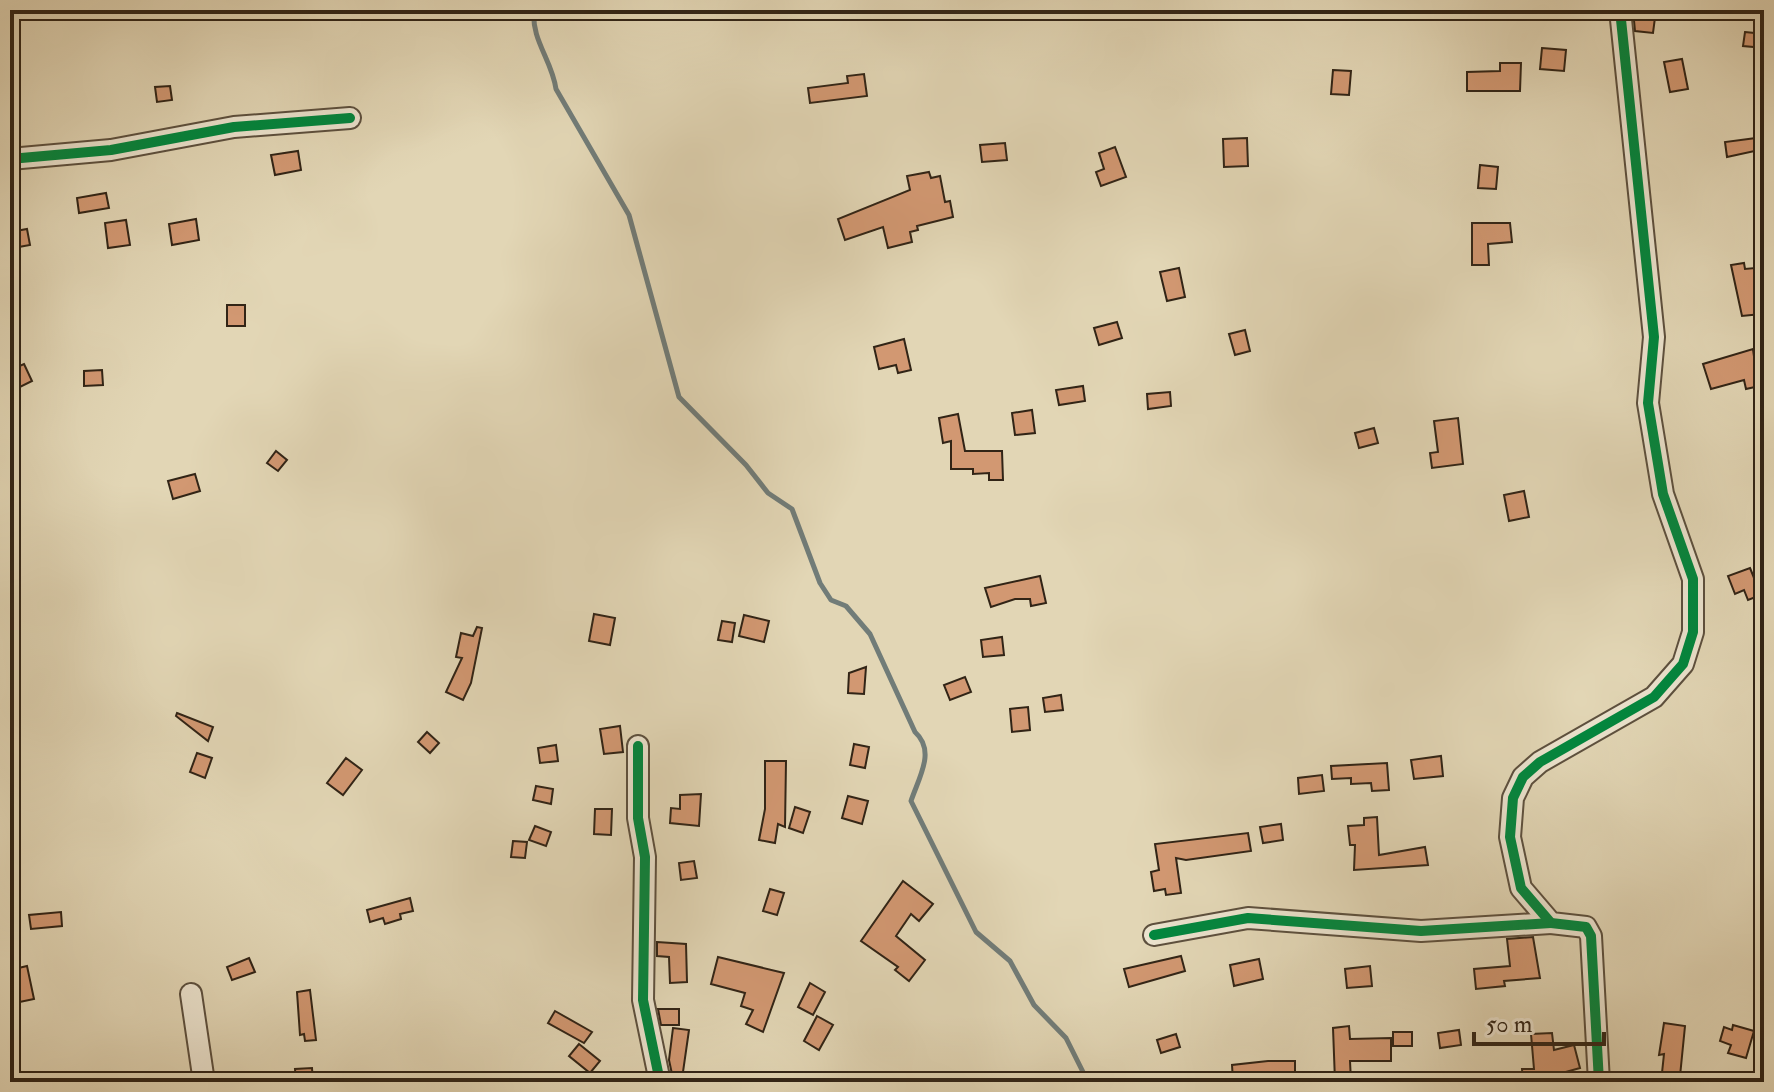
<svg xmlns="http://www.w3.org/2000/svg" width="1774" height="1092" viewBox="0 0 1774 1092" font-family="'IM FELL Double Pica',serif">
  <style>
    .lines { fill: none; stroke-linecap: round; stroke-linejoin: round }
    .stream { stroke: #717c78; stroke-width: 5 }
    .building { fill: #d29872; stroke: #312416; stroke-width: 2 }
    .minor-casing { stroke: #5d503e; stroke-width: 24 }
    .minor { stroke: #ece4cf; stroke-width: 20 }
    .cycleway-casing { stroke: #ece4cf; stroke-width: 15 }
    .cycleway { stroke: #00873e; stroke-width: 10 }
  </style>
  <rect width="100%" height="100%" fill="#e2d6b5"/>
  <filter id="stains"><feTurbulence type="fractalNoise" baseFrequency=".0025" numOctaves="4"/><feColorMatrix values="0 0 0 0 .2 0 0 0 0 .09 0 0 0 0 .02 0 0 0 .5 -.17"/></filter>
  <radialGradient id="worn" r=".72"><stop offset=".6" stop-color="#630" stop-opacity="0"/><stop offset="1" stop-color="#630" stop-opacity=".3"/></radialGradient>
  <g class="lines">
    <path class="stream" d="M534 10C531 40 552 60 556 89L629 215 679 397 746 465 768 493 792 509 820 583 831 600 846 606 870 634 915 732C936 751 919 777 911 801L976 932 1010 961 1034 1005 1066 1038 1088 1082"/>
  </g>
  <g class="building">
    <path d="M1633 10H1656L1653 33 1635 31Z"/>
    <path d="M1745 32 1764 34V48L1743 46Z"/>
    <path d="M1542 48 1566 50 1564 71 1540 69Z"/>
    <path d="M1682 59 1688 89 1670 92 1664 62Z"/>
    <path d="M1500 63H1521L1520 91H1467V72L1500 71Z"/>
    <path d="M1333 70 1351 71 1349 95 1331 94Z"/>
    <path d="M864 74 867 96 810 103 808 88 848 83 847 76Z"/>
    <path d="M170 86 172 100 157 102 155 87Z"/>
    <path d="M1764 137V149L1727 157 1725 142Z"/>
    <path d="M1247 138 1248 166 1224 167 1223 139Z"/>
    <path d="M1005 143 1007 160 982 162 980 145Z"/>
    <path d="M1115 147 1126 177 1101 186 1096 172 1104 169 1099 153Z"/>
    <path d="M298 151 301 170 275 175 271 155Z"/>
    <path d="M1480 165 1498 167 1496 189 1478 188Z"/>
    <path d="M929 172 931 178 940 176 945 202 950 201 953 217 917 226 918 230 910 232 912 242 888 248 883 227 845 240 838 219 910 190 907 176Z"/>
    <path d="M106 193 109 208 79 213 77 198Z"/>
    <path d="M196 219 199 240 172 245 169 224Z"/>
    <path d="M126 220 130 245 108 248 105 223Z"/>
    <path d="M1472 223H1510L1512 242 1488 244 1489 265H1472Z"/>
    <path d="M27 229 30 245 13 248 10 232Z"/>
    <path d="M1744 263 1745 269 1755 268 1761 314 1742 316 1731 265Z"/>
    <path d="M1179 268 1185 297 1167 301 1160 272Z"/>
    <rect x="227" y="305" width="18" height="21"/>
    <path d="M1117 322 1122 338 1099 345 1094 328Z"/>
    <path d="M1245 330 1250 351 1235 355 1229 334Z"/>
    <path d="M904 339 911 370 898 373 896 365 879 369 874 347Z"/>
    <path d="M1753 349 1756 371 1764 370V385L1746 389 1744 380 1711 389 1703 364Z"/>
    <path d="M24 364 32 381 18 388 10 370Z"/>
    <path d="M102 370 103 385 84 386V371Z"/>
    <path d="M1083 386 1085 401 1059 405 1056 390Z"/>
    <path d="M1170 392 1171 406 1148 409 1147 394Z"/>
    <path d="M1032 410 1035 433 1015 435 1012 413Z"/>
    <path d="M958 414 965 451H1002L1003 480H989V473L973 474V469H951V441L943 443 939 418Z"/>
    <path d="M1458 418 1463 464 1432 468 1430 453 1438 452 1434 421Z"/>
    <path d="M1374 428 1378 443 1359 448 1355 433Z"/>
    <path d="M276 451 287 460 278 471 267 463Z"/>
    <path d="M195 474 200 491 173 499 168 481Z"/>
    <path d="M1524 491 1529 517 1509 521 1504 495Z"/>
    <path d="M1750 568 1761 595 1748 600 1744 590 1735 594 1728 576Z"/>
    <path d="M1040 576 1046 603 1031 606 1030 599H1015L991 607 985 588Z"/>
    <path d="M594 614 615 618 610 645 589 641Z"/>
    <path d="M744 615 769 621 764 642 739 636Z"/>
    <path d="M722 621 735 623 732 642 718 640Z"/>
    <path d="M477 627 482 628 471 683 463 700 446 692 462 658 456 657 461 633 473 636Z"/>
    <path d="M1002 637 1004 655 983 657 981 640Z"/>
    <path d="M866 667 864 694 848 693 849 673Z"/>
    <path d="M965 677 971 692 950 700 944 685Z"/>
    <path d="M1061 695 1063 710 1045 712 1043 698Z"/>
    <path d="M1028 707 1030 730 1012 732 1010 709Z"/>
    <path d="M177 713 213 727 208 741 176 716Z"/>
    <path d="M620 726 623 752 604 754 600 729Z"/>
    <path d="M427 732 439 743 430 753 418 742Z"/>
    <path d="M854 744 869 747 865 768 850 765Z"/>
    <path d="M556 745 558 761 540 763 538 748Z"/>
    <path d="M197 753 212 758 205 778 190 772Z"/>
    <path d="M1441 756 1443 776 1414 779 1411 760Z"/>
    <path d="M346 758 362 770 343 795 327 783Z"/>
    <path d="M765 761H786L785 827 778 824 775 843 759 840 765 809Z"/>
    <path d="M1387 763 1389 790 1372 791 1371 783 1351 784V778L1332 779 1331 766Z"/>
    <path d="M1322 775 1324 791 1299 794 1298 778Z"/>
    <path d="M536 786 553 789 551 804 533 800Z"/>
    <path d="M701 794 699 826 670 823 671 808 680 809V795Z"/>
    <path d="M848 796 868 801 862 824 842 818Z"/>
    <path d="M795 807 810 812 803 833 789 828Z"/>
    <path d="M595 809H612L611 835 594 834Z"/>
    <path d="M1377 817 1379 855 1425 847 1428 865 1354 870 1355 845H1350L1348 826 1364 825V818Z"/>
    <path d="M1281 824 1283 840 1263 843 1260 827Z"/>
    <path d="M535 826 551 832 546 846 529 840Z"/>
    <path d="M1248 833 1251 851 1186 860 1176 858 1181 893 1166 895 1165 889 1154 891 1151 872 1159 870 1155 844Z"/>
    <path d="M513 841 527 842 525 858 511 857Z"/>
    <path d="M694 861 697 878 681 880 679 863Z"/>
    <path d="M903 881 933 904 919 921 911 914 896 936 925 960 909 981 895 970 898 967 861 941Z"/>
    <path d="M770 889 784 893 777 915 763 911Z"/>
    <path d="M410 898 413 911 400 914 401 919 385 924 383 918 370 922 367 910Z"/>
    <path d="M61 912 62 926 31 929 29 915Z"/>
    <path d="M1533 937 1540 978 1504 981 1505 986 1476 989 1474 969 1510 966 1507 939Z"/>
    <path d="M657 942 686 944 687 982 670 983 669 957 657 956Z"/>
    <path d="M1181 956 1185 971 1129 987 1124 969Z"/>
    <path d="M718 957 784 973 763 1032 746 1024 753 1010 741 1006 745 993 711 984Z"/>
    <path d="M249 958 255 972 232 980 227 967Z"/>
    <path d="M1259 959 1263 979 1234 986 1230 965Z"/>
    <path d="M27 966 34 999 10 1004V970Z"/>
    <path d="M1370 966 1372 986 1347 988 1345 969Z"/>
    <path d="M810 983 825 992 813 1015 798 1007Z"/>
    <path d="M310 990 316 1040 305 1041 304 1034 300 1035 297 992Z"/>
    <path d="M658 1009H679V1025H661Z"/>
    <path d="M555 1011 592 1032 584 1043 548 1023Z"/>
    <path d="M817 1016 833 1025 819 1050 804 1041Z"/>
    <path d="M1664 1023 1685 1026 1680 1076 1662 1073 1664 1054 1659 1055Z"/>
    <path d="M1733 1025 1754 1031 1746 1058 1728 1053 1731 1045 1720 1041 1724 1027 1732 1030Z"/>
    <path d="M1349 1026 1350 1039 1391 1038V1061H1350L1351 1081H1335L1333 1028Z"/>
    <path d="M673 1028 689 1030 683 1072 672 1074 669 1060Z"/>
    <path d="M1459 1030 1461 1045 1440 1048 1438 1033Z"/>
    <rect x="1393" y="1032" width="19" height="14"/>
    <path d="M1552 1033 1554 1050 1574 1045 1580 1068 1562 1073V1077H1553L1554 1082H1523L1522 1069H1534L1531 1034Z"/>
    <path d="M1176 1034 1180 1047 1161 1053 1157 1040Z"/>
    <path d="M579 1044 600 1061 590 1073 569 1056Z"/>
    <path d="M1268 1061H1295V1080L1233 1081 1232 1065Z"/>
    <path d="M312 1068 313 1082H296L295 1069Z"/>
  </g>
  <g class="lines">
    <defs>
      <g id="minor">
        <path d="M10 159 111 150 234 127 350 118"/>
        <path d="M638 746V818L645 857 643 1000 660 1082"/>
        <path d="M1154 935 1248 918 1421 931 1551 923"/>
        <path d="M191 994 204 1082"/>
        <path d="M1599 1082 1591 936 1586 927 1551 923 1521 888 1510 837 1513 798 1523 777 1540 762 1654 697 1683 664 1693 632V579L1663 494 1648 403 1654 337 1620 10"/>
      </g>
    </defs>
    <use href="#minor" class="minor-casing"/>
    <use href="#minor" class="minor"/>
    <defs>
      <g id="cycleway">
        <path d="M10 159 111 150 234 127 350 118"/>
        <path d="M638 746V818L645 857 643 1000 660 1082"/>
        <path d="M1154 935 1248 918 1421 931 1551 923"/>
        <path d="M1599 1082 1591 936 1586 927 1551 923 1521 888 1510 837 1513 798 1523 777 1540 762 1654 697 1683 664 1693 632V579L1663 494 1648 403 1654 337 1620 10"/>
      </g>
    </defs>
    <use href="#cycleway" class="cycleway-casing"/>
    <use href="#cycleway" class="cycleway"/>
  </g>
  <rect width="1774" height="1092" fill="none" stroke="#e2d6b5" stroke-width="40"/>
  <rect x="12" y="12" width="1750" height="1068" fill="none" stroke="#312416" stroke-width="4"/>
  <rect x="20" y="20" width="1734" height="1052" fill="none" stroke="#312416" stroke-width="2"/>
  <path d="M1474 1032v12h130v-12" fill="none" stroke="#312416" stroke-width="4"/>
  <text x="1486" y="1032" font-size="24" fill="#312416" stroke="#ece4cf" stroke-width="6" paint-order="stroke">50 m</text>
  <rect width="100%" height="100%" filter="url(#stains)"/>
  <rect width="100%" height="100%" fill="url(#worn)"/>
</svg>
